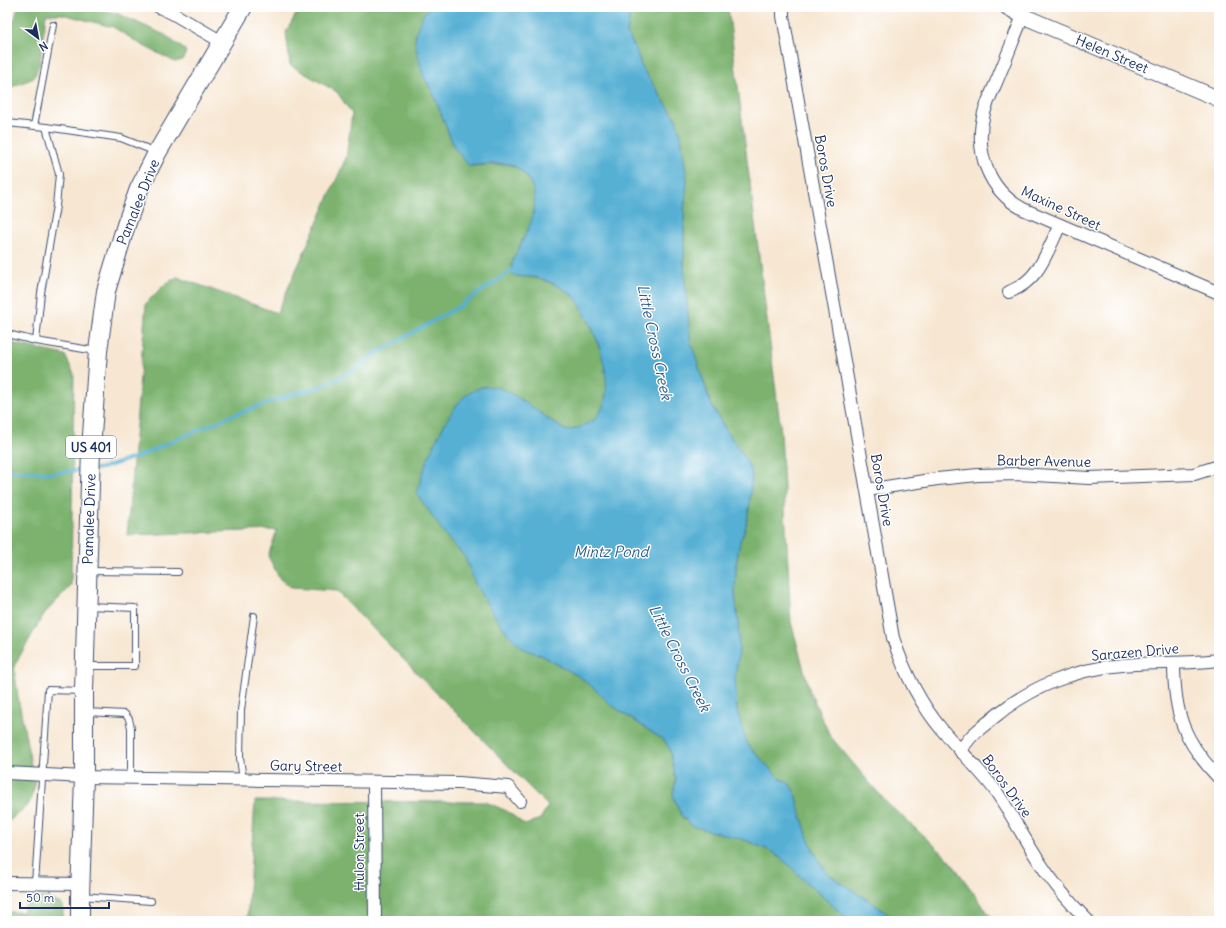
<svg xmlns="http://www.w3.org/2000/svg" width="1226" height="928" viewBox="0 0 1226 928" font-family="Delius,sans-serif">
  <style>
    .forest { fill: #7bb26e; stroke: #4b7066 }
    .water { fill: #56b0d4; stroke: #387099 }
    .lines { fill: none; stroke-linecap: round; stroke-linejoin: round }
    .stream { stroke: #56b0d4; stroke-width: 3.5 }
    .service-casing { stroke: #3c4b6f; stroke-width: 8 }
    .minor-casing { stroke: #3c4b6f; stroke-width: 14 }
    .tertiary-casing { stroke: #3c4b6f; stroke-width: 17 }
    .primary-casing { stroke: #3c4b6f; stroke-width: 20 }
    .service { stroke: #fff; stroke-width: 6 }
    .minor { stroke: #fff; stroke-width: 12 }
    .tertiary { stroke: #fff; stroke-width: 15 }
    .primary { stroke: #fff; stroke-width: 18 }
    .labels { text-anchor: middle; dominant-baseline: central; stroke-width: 3; stroke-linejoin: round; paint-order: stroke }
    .shield { fill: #fff; stroke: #5f6d8e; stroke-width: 1 }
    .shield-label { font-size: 13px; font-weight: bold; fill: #1b2f5e }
    .street-label { font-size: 14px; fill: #1b2f5e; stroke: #fff }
    .water-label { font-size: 15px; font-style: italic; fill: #305c87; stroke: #fff }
  </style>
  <rect width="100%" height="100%" fill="#fff"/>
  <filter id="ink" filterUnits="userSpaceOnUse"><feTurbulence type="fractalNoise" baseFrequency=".025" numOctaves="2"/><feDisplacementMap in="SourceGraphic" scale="8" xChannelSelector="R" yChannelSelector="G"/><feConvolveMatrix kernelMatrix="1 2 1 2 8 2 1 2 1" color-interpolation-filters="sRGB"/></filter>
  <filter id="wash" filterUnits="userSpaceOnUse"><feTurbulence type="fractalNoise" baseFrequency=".012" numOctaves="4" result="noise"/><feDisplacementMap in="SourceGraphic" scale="16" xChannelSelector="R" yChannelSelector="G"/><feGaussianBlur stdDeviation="0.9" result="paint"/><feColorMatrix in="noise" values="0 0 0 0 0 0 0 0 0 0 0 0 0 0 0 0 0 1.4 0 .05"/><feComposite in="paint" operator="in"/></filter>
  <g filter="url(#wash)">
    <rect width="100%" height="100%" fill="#f7e7d2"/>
    <g class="forest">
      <path d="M20 7H86L116 13 165 35 186 51 183 60 175 62 142 45 113 27 62 14H46L40 62 34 78 7 89V38L10 33 18 8Z"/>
      <path d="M300 7H430L423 15V75L433 93 454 147 469 166 509 164 520 170 529 179 534 191 535 206 533 219 513 259 516 276C538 277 559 282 575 298 585 307 594 332 598 345 601 352 604 360 606 368 608 383 608 406 596 418 590 425 575 430 566 431L512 394 483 386 465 396 455 407 449 540 465 557 476 586 508 634 523 649 541 655 580 677 595 689 611 705 665 741 670 750 676 780 673 794 677 806 682 817 692 826 748 841 773 852 790 866 805 881 850 921H247L255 801 486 802 507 811 525 825 540 819 548 806 336 591 291 588 280 579 268 556 277 530 127 535 146 303 165 284 177 277 277 313 346 158 352 114 337 92 290 65 286 32Z"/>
      <path d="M631 7H728L781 432 791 622 810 692 830 736 886 802 949 859 994 921H897L881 909 828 874 817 858 808 838 794 791 788 782 779 778 747 744 737 711 735 678 739 651 738 621 735 594 736 565 740 541 745 529 749 509 752 474 711 404 690 340 684 267V211L687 182 676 119 642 68 636 50 627 33Z"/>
      <path d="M7 342 65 355 74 374 71 586 44 614 14 666 18 697 35 785 29 804 7 823Z"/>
      <path d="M46 897 63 905V921H7V912H23L27 900Z"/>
    </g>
    <path class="water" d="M430 7H631L627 33 636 50 642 68 676 119 681 135 687 182 684 211V267L690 340 711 404 720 421 745 458 752 474 749 509 745 529 740 541 736 565 735 594 738 621 739 651 735 678 737 711 742 728 747 744 779 778 788 782 794 791 808 838 817 858 828 874 881 909 897 921H850L805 881 790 866 773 852 748 841 692 826 682 816 677 806 673 794 676 780 670 750 665 741 611 705 595 689 580 677 541 655 523 649 508 634 492 612 476 586 465 557 449 540 417 494C423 466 435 440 450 415 454 409 459 401 465 396 474 389 485 385 496 387 512 390 550 421 566 431 574 430 579 428 586 424 589 423 594 421 596 418 619 394 599 339 585 314 582 310 580 303 576 299 567 289 546 279 533 277 526 276 519 278 512 274 510 266 514 257 518 250 528 229 541 208 531 184 528 176 517 165 509 164 501 162 478 165 469 166L454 147 433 93 423 75 415 43 416 31 423 15Z"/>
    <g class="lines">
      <g class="stream">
        <path d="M95 469 103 468 139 456 228 417 291 395 322 386 337 379 353 371 372 356 458 307 511 271 515 270"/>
        <path d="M7 470 50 473 85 470"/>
      </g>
    </g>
  </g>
  <g filter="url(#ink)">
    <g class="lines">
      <defs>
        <g id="service">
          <path d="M7 123 46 127 121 138 156 152"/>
          <path d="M34 126 53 25"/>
          <path d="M7 334 36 341 96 351"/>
          <path d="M36 341 41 293 56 206 59 174 46 127"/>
          <path d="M89 571 178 572"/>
          <path d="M86 666H135V608L88 606"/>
          <path d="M86 712 125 714 129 719 131 728V778"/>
          <path d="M243 780 240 758 241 710 254 616"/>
          <path d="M35 884 48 690 82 691"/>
          <path d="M81 896 151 901"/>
        </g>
        <g id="minor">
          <path d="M159 7 172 13 222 42"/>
          <path d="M783 7V16L893 638C904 671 920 704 943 731 960 751 979 769 995 790 1011 813 1023 837 1038 860 1052 882 1070 903 1088 921"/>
          <path d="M1023 16C1015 35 1008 54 1000 73 995 86 988 99 984 113 974 151 988 190 1023 209L1219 293"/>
          <path d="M1009 292C1040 280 1046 253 1060 225"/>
          <path d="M867 490 937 479 978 475 1018 474 1089 478 1194 474 1219 466"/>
          <path d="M1174 663C1174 713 1183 741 1219 778"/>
          <path d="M961 752C967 737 980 729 992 719 1028 688 1074 669 1122 665 1154 662 1187 664 1219 660"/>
          <path d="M7 773 84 777 459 783 508 787 520 801"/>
          <path d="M374 782 375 921"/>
          <path d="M7 883 80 884"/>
        </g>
        <path id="tertiary" d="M1007 7 1023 16 1219 99"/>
        <path id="primary" d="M80 921V896L84 777V691L91 449 98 351 106 291 126 225 139 189 157 153 243 7"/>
      </defs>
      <use href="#service" class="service-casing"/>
      <use href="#minor" class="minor-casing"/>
      <use href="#tertiary" class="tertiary-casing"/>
      <use href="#primary" class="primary-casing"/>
      <use href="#service" class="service"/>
      <use href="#minor" class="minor"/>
      <use href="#tertiary" class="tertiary"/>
      <use href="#primary" class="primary"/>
    </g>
  </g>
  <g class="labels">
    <rect class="shield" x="66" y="436" width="50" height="22" rx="3"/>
    <g class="shield-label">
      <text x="91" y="447">US 401</text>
    </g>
    <g class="street-label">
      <text transform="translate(1112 54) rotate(23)">Helen Street</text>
      <text transform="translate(826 171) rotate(80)">Boros Drive</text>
      <text transform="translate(138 202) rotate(-68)">Pamalee Drive</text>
      <text transform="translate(1061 208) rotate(25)">Maxine Street</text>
      <text transform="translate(1044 461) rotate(1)">Barber Avenue</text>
      <text transform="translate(882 490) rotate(80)">Boros Drive</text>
      <text transform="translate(89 519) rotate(-88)">Pamalee Drive</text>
      <text transform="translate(1135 652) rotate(-5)">Sarazen Drive</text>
      <text transform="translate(306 766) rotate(1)">Gary Street</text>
      <text transform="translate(1007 786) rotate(54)">Boros Drive</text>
      <text transform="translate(359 852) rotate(-90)">Hulon Street</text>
    </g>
    <g class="water-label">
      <text transform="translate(655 342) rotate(78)">Little Cross Creek</text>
      <text x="611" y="551">Mintz Pond</text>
      <text transform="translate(680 658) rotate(63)">Little Cross Creek</text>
    </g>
  </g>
  <rect width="1226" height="928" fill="none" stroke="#fff" stroke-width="24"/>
  <g transform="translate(38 38) rotate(148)" stroke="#ffffff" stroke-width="3" paint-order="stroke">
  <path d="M0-3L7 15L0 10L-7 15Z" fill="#1b2f5e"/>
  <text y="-6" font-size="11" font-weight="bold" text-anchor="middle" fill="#1b2f5e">N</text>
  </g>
  <path d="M20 902v6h89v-6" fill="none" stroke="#1b2f5e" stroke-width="2"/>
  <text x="26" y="902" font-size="12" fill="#1b2f5e" stroke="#ffffff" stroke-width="3" paint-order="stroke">50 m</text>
</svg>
